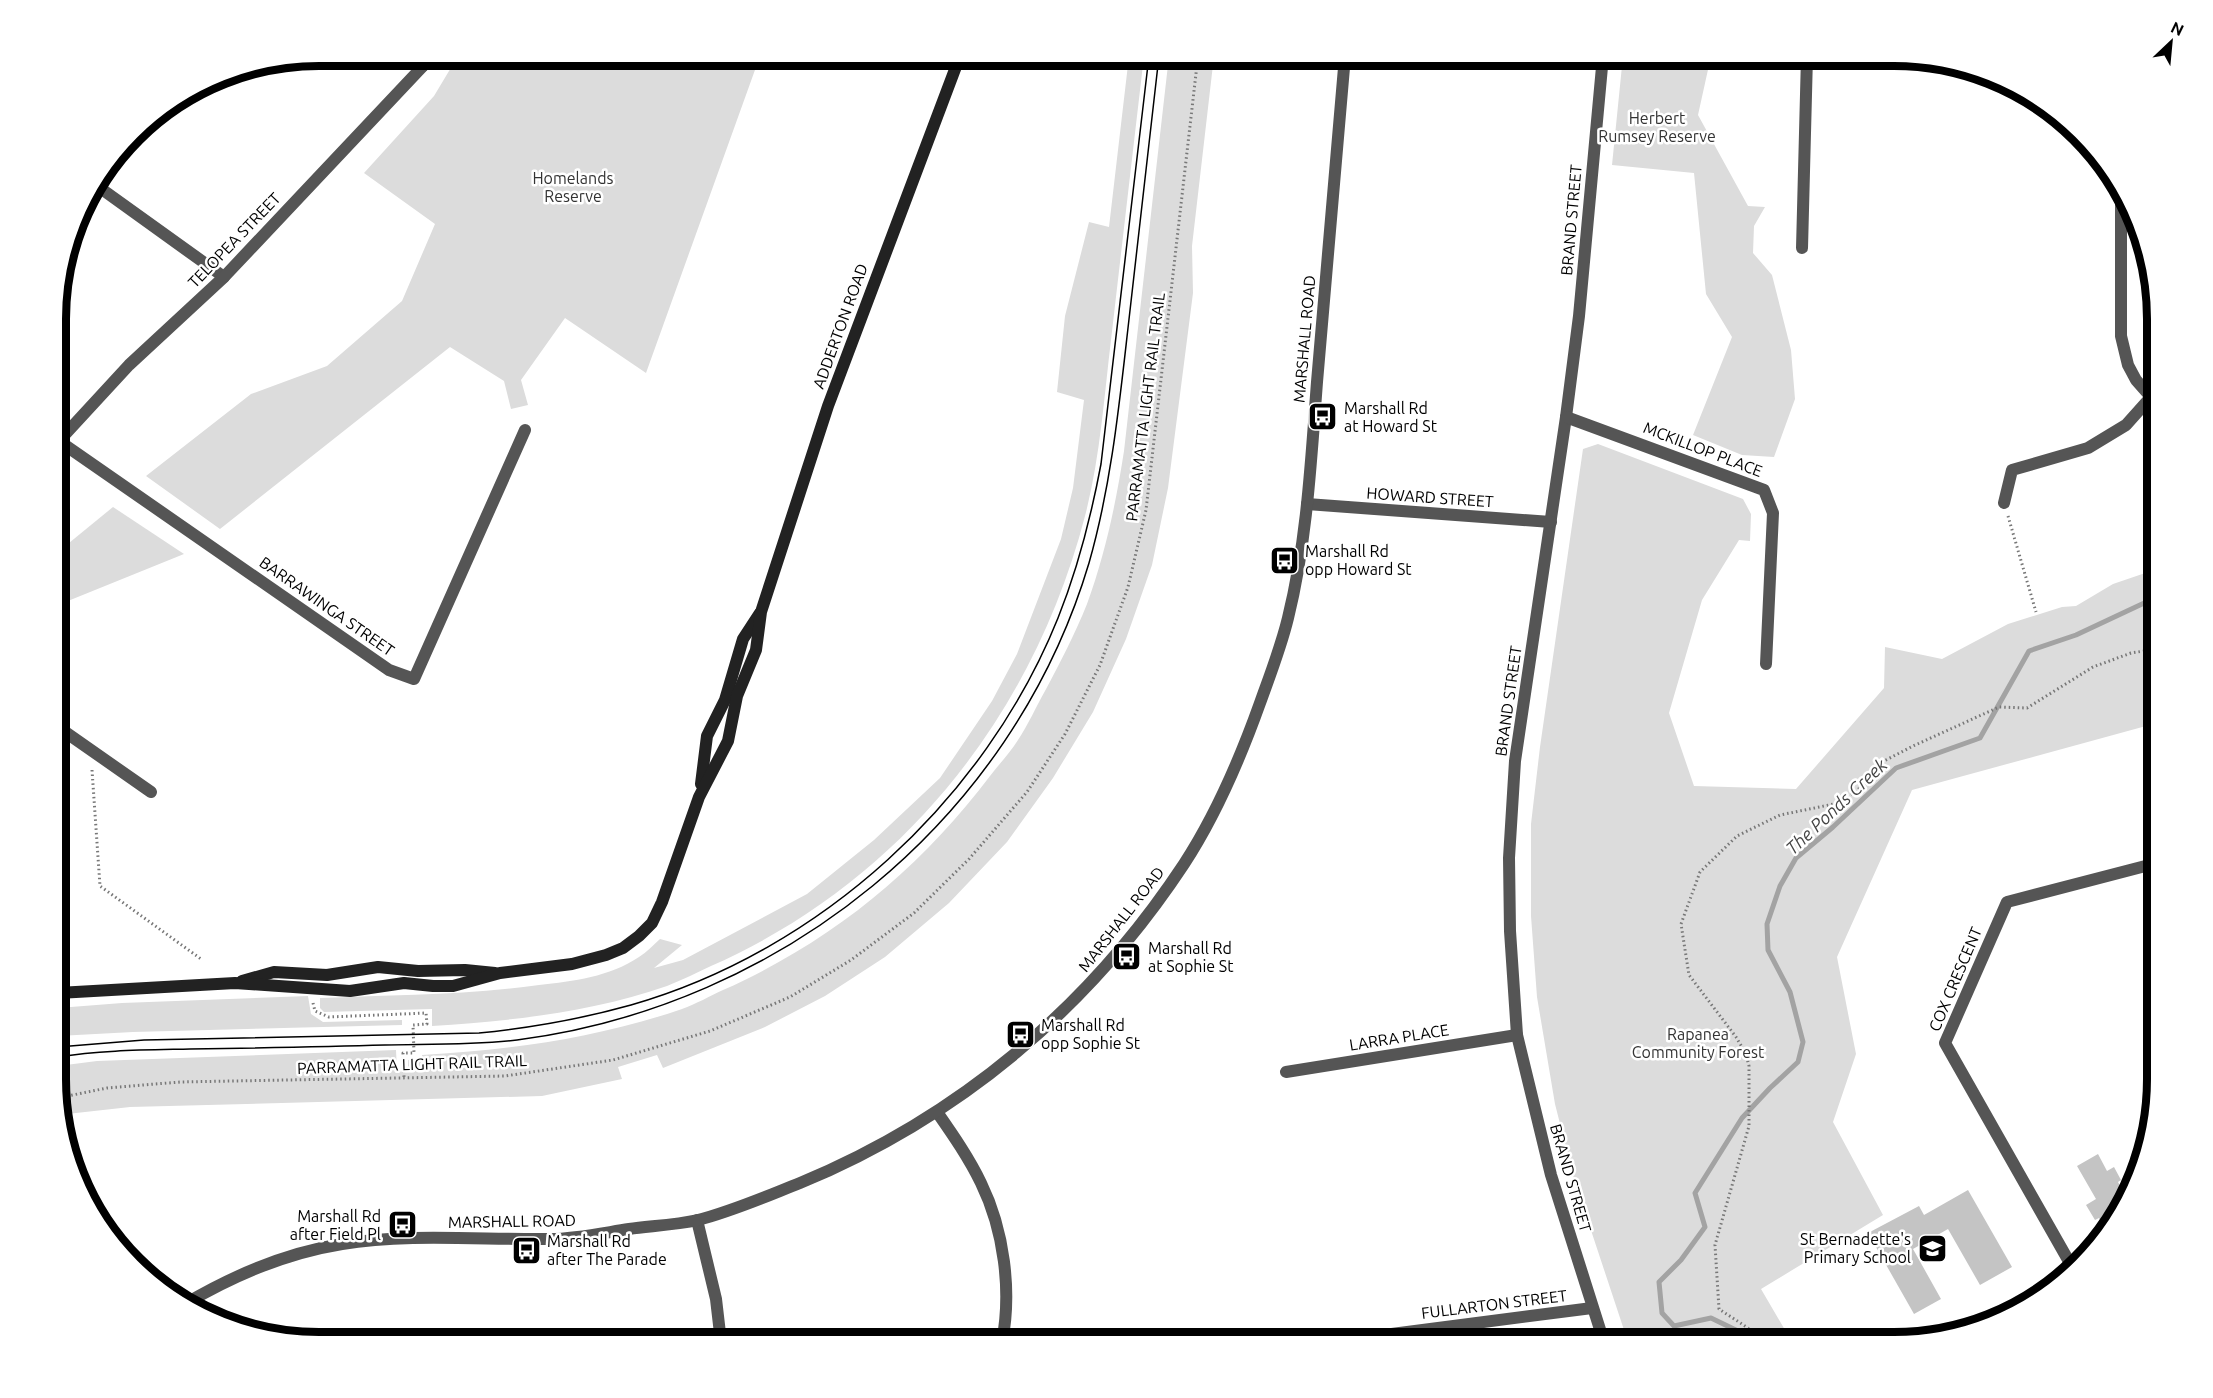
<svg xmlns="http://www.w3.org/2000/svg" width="2213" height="1398" viewBox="0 0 2213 1398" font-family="Ubuntu,sans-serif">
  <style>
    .green { fill: #dcdcdc }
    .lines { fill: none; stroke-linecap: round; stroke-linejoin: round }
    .stream { stroke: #a3a3a3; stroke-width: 5 }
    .building { fill: #c4c4c4 }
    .path { stroke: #777; stroke-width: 3; stroke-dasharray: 1.5 3; stroke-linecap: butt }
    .minor { stroke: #555; stroke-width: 12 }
    .secondary { stroke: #222; stroke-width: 12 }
    .tram { stroke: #000; stroke-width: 1.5 }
    .labels { text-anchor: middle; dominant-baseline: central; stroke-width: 5; stroke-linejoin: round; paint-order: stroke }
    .park-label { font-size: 16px; fill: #333; stroke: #fff }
    .street-label { font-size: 16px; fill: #000; stroke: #fff }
    .poi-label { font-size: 16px; fill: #000; stroke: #fff; text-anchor: start }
    .water-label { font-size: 18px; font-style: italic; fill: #444; stroke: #fff }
    .rim { fill: none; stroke: #000; stroke-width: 8 }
  </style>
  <rect width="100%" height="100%" fill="#fff"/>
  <g class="green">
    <path d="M458 56H760L646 373 565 318 521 380 528 405 511 409 504 381 450 347 220 529 146 476 251 394 327 366 402 301 435 224 364 173 434 96Z"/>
    <path d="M1129 56H1144C1133 150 1122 245 1111 340 1104 398 1100 459 1085 516 1033 716 901 882 711 966 696 973 682 980 667 986 592 1012 512 1021 432 1026V1009L324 1012 320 1008V998C393 995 466 995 539 985 574 981 609 977 639 957 647 952 653 945 660 939L682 945 654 968 683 960 807 894 874 840 940 778 992 701 1017 654 1061 539 1073 488 1084 400 1057 392 1065 316 1089 222 1109 227Z"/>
    <path d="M1169 56H1214L1192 246 1193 293 1168 488 1152 565 1126 639 1093 712 1053 778 1007 842 949 903 885 957 825 996 765 1027 663 1068 657 1055 618 1067 622 1079 542 1096 130 1107 58 1115V1066L97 1061 396 1050 397 1071H408V1060L422 1059V1055C511 1050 597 1038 682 1009 696 1004 710 996 723 990 831 942 919 870 990 776 999 764 1010 753 1018 740 1028 725 1036 707 1045 691 1060 663 1075 634 1087 604 1105 555 1116 503 1124 451Z"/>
    <path d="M1623 56H1711L1698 115 1748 206 1765 207 1754 226 1753 253 1772 275 1791 350 1795 399 1774 457 1742 455 1693 435 1732 337 1706 294 1694 173 1612 165Z"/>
    <path d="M1598 444 1743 499 1751 514 1750 541 1739 540 1702 600 1669 713 1694 786 1796 789 1884 688 1885 647 1942 659 2008 624 2062 607 2076 606 2113 584 2157 569V723L1912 790 1837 957 1856 1054 1833 1122 1883 1215 1761 1289 1792 1342H1628L1574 1179 1555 1104 1537 997 1531 916V824L1540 747 1583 449Z"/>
    <path d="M113 507 184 554 58 605V552Z"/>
    <path d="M308 996 311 1014 323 1022 402 1020V1025L133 1032 58 1036V1008L122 1003Z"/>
  </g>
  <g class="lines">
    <path class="stream" d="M1741 1342 1740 1332 1711 1318 1674 1326 1662 1313 1659 1282 1681 1260 1705 1227 1695 1193 1742 1118 1770 1088 1798 1062 1803 1042 1790 992 1768 950 1767 924 1780 886 1796 858 1833 827 1896 768 1980 738 2029 651 2076 635 2157 597"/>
  </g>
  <g class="building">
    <path d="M2098 1154 2107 1171 2114 1167 2121 1180 2118 1182 2127 1198 2113 1225 2106 1231 2099 1218 2095 1220 2086 1205 2096 1199 2077 1166Z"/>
    <path d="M1968 1190 2012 1267 1980 1285 1948 1229 1913 1249 1941 1299 1914 1314 1868 1233 1919 1206 1924 1215Z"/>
  </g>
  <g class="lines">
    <g class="path">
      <path d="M2008 516 2036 612"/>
      <path d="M92 770 100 886 201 959"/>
      <path d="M313 1003 315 1011 329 1017 426 1013 427 1024 413 1025 414 1053H403L404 1077"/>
      <path d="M58 1098 107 1088 180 1082 505 1076 613 1060 710 1031 790 997 851 960 914 913 969 859 1027 792 1065 734 1100 665 1128 587 1146 510 1198 56"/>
      <path d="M1753 1342 1748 1328 1719 1309 1715 1245 1749 1126V1066L1746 1054 1736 1037 1689 975 1681 924 1700 872 1737 836 1780 815 1839 803 1867 783 1884 761 1913 746 1999 707 2027 708 2093 667 2131 653 2157 649"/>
    </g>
    <g class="minor">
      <path d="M408 56 423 66"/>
      <path d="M1603 56 1579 316 1566 417 1515 761 1509 858 1510 931 1517 1035 1551 1175 1604 1342"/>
      <path d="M96 185 224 277"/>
      <path d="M2121 186V336L2128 365 2136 380 2151 397 2157 401"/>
      <path d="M1802 248 1807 56"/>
      <path d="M1566 417 1764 490 1773 513 1766 664"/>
      <path d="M59 441 389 670 414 679 525 430"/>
      <path d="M58 442 129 365 224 277 423 66 429 56"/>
      <path d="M2004 503 2012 470 2088 448 2126 425 2151 397"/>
      <path d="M1307 504 1551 522"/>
      <path d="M58 727 151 792"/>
      <path d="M1286 1072 1517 1035"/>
      <path d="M937 1112C953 1135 969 1158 981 1183 1004 1230 1012 1291 1002 1342"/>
      <path d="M697 1220 716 1299 721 1342"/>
      <path d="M2071 1265 1945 1043 2007 902 2157 863"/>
      <path d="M185 1304C234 1275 286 1253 342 1244 407 1233 483 1240 550 1239 576 1239 603 1233 629 1229 651 1226 675 1225 698 1220 733 1211 767 1196 800 1183 959 1117 1089 1008 1184 864 1216 815 1240 759 1260 703 1270 675 1281 647 1288 618 1307 541 1311 461 1317 382 1327 273 1336 164 1345 56"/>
      <path d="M1330 1342 1592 1308"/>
    </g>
    <g class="secondary">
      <path d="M701 784 707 736 725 700 743 639 760 613"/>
      <path d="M242 981 274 972 327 975 378 967 418 971 465 970 495 973"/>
      <path d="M58 993 235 983 350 991 404 983 433 986H453L500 973 572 964 606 955 623 948 639 936 652 923 662 902 699 797 728 741 737 696 756 650 761 612 828 406 960 56"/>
    </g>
    <g class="tram">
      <path d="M58 1047 144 1040 479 1033C530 1028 581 1019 631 1005 820 951 985 800 1058 618 1078 568 1091 517 1101 464L1149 56"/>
      <path d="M58 1057C101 1050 146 1050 190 1049 255 1048 320 1047 385 1045 429 1044 473 1045 517 1040 781 1006 1012 821 1089 563 1111 486 1119 407 1128 328 1139 237 1149 146 1159 56"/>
    </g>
  </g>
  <defs>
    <symbol id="bus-square" viewBox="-11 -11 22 22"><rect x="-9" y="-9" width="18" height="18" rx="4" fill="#000" stroke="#fff"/><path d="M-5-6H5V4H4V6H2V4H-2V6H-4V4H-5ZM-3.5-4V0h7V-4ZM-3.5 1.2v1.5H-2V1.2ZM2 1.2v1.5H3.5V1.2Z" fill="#fff"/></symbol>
    <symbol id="school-square" viewBox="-11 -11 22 22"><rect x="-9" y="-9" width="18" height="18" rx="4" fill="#000" stroke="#fff"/><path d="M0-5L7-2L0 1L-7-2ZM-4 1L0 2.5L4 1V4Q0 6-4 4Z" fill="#fff"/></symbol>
  </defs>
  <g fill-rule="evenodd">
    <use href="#bus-square" x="1306" y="400" width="33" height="33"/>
    <use href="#bus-square" x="1268" y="544" width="33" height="33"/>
    <use href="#bus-square" x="1110" y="940" width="33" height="33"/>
    <use href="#bus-square" x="1004" y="1018" width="33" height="33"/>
    <use href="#bus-square" x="386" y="1208" width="33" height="33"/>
    <use href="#school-square" x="1916" y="1232" width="33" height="33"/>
    <use href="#bus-square" x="510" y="1234" width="33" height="33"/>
  </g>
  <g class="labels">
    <g class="park-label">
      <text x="1657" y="118">Herbert<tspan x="1657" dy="18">Rumsey Reserve</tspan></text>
      <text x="573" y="178">Homelands<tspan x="573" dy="18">Reserve</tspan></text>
      <text x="1698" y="1034">Rapanea<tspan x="1698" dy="18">Community Forest</tspan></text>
    </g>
    <g class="street-label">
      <text transform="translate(1571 220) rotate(-85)">BRAND STREET</text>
      <text transform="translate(234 240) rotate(-46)">TELOPEA STREET</text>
      <text transform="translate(840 326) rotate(-70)">ADDERTON ROAD</text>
      <text transform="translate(1304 339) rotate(-85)">MARSHALL ROAD</text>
      <text transform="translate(1145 407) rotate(-83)">PARRAMATTA LIGHT RAIL TRAIL</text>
      <text transform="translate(1703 449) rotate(21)">MCKILLOP PLACE</text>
      <text transform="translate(1430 497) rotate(4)">HOWARD STREET</text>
      <text transform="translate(327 606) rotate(35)">BARRAWINGA STREET</text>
      <text transform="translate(1508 701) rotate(-82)">BRAND STREET</text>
      <text transform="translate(1121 919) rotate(-52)">MARSHALL ROAD</text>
      <text transform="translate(1955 979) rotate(-67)">COX CRESCENT</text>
      <text transform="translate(1399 1037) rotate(-9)">LARRA PLACE</text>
      <text transform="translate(412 1064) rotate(-2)">PARRAMATTA LIGHT RAIL TRAIL</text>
      <text transform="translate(1571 1178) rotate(74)">BRAND STREET</text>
      <text transform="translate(512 1221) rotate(-1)">MARSHALL ROAD</text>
      <text transform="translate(1494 1304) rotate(-7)">FULLARTON STREET</text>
    </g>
    <g class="poi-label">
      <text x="1344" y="408">Marshall Rd<tspan x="1344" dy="18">at Howard St</tspan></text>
      <text x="1305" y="551">Marshall Rd<tspan x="1305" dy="18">opp Howard St</tspan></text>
      <text x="1148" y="948">Marshall Rd<tspan x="1148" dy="18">at Sophie St</tspan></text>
      <text x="1041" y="1025">Marshall Rd<tspan x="1041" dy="18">opp Sophie St</tspan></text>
      <text x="381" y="1216" text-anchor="end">Marshall Rd<tspan x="381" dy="18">after Field Pl</tspan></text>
      <text x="1911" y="1239" text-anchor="end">St Bernadette's<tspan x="1911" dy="18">Primary School</tspan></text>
      <text x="547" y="1241">Marshall Rd<tspan x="547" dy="18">after The Parade</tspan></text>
    </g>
    <g class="water-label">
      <text transform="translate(1836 806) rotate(-43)">The Ponds Creek</text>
    </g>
  </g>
  <path d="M0 0H2213V1398H0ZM319 66H1894A253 253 0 0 1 2147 319V1079A253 253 0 0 1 1894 1332H319A253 253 0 0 1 66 1079V319A253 253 0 0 1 319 66Z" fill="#fff" fill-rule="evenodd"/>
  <path class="rim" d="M319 66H1894A253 253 0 0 1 2147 319V1079A253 253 0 0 1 1894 1332H319A253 253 0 0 1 66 1079V319A253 253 0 0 1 319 66Z"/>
  <g transform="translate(2171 42) rotate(26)" stroke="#ffffff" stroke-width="4.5" paint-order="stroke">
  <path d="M0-4.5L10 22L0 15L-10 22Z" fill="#000000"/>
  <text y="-9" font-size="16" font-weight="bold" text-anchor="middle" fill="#000000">N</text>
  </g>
</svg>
